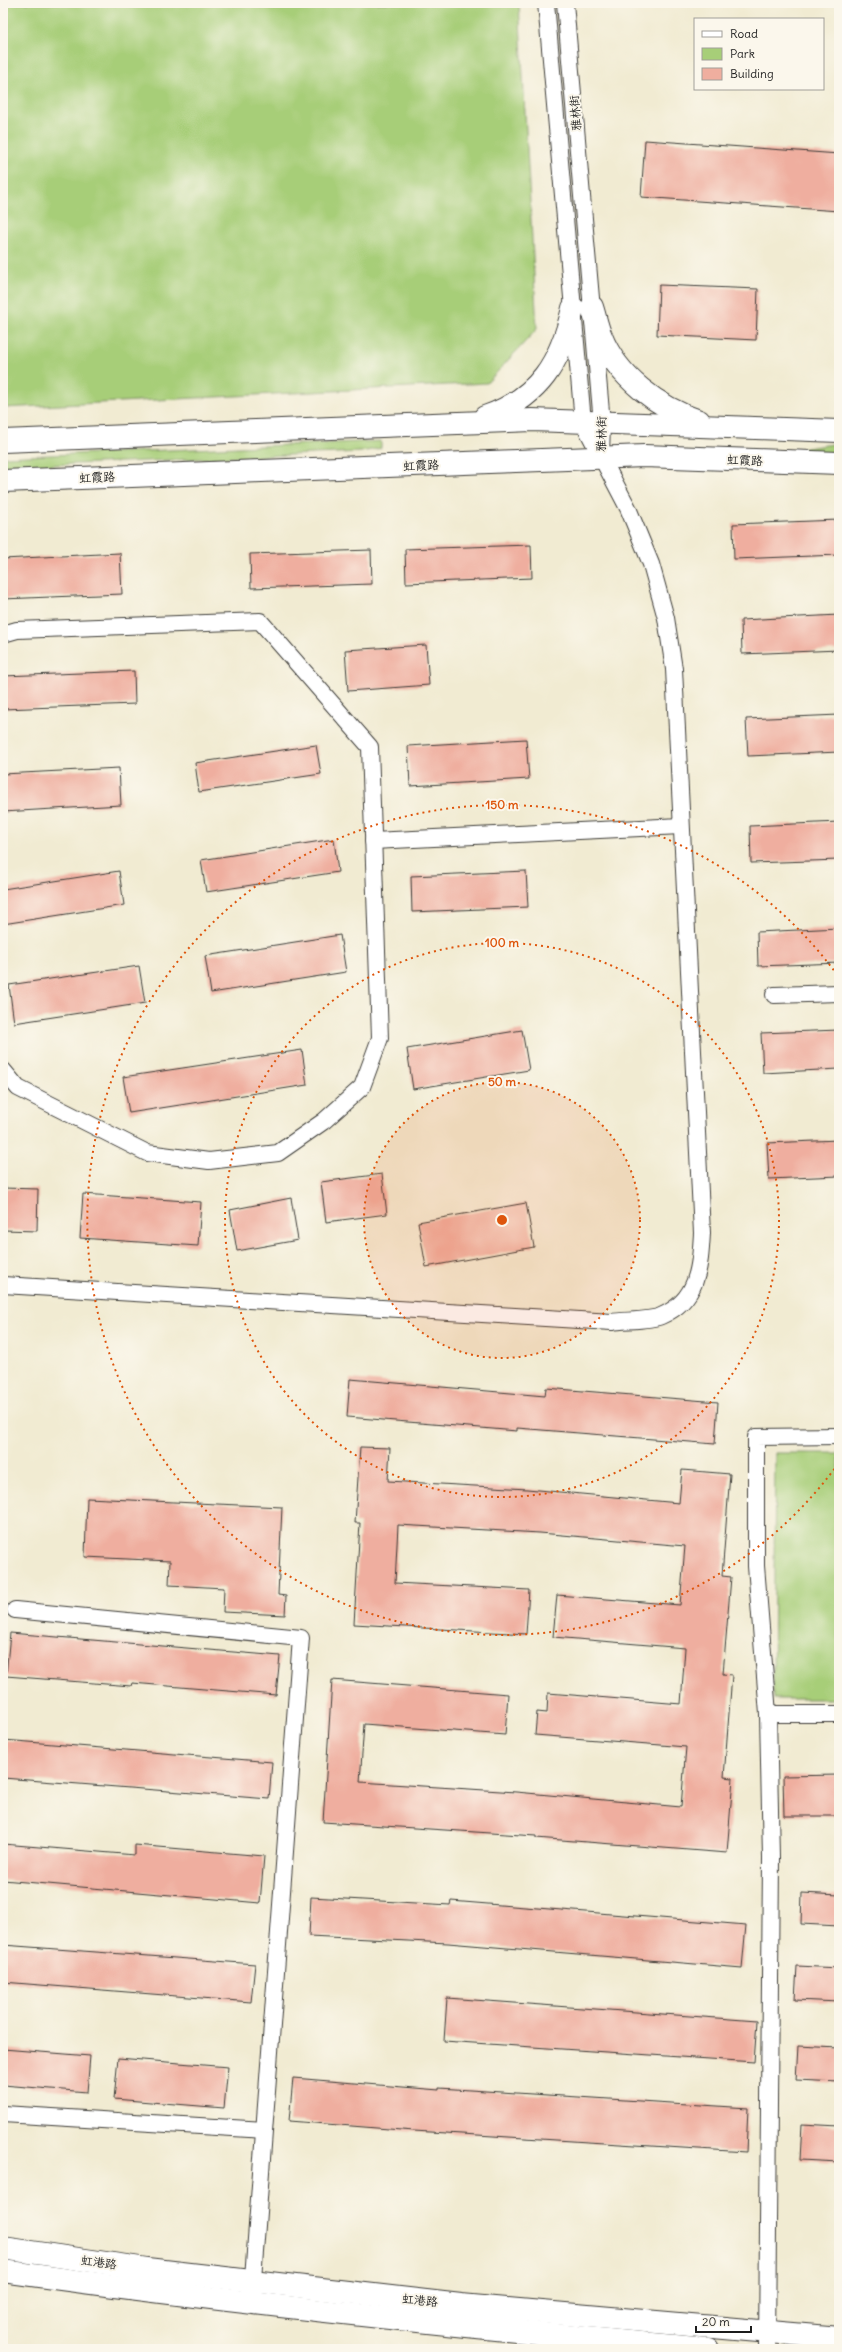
<svg xmlns="http://www.w3.org/2000/svg" width="842" height="2352" viewBox="0 0 842 2352" font-family="Delius,'LXGW WenKai TC',sans-serif">
  <style>
    .green { fill: #a7ce78; stroke: #62754a }
    .building { fill: #efae9f }
    .lines { fill: none; stroke-linecap: round; stroke-linejoin: round }
    .street-casing { stroke: #3c3b37; stroke-width: 18 }
    .secondary-casing { stroke: #3c3b37; stroke-width: 24 }
    .highway-casing { stroke: #3c3b37; stroke-width: 24 }
    .street { stroke: #fff; stroke-width: 16 }
    .secondary { stroke: #fff; stroke-width: 22 }
    .highway { stroke: #fff; stroke-width: 22 }
    .ring { fill: none; stroke: #de560d; stroke-width: 2; stroke-dasharray: 2 4 }
    .labels { text-anchor: middle; dominant-baseline: central; stroke-width: 4; stroke-linejoin: round; paint-order: stroke }
    .street-label { font-size: 12px; fill: #1c1c1c; stroke: #fbf7ec }
    .centre { fill: #de560d; stroke: #fbf7ec; stroke-width: 2 }
    .ring-label { font-size: 12px; text-anchor: middle; font-weight: bold; fill: #de560d; stroke: #fbf7ec; stroke-width: 4; stroke-linejoin: round; paint-order: stroke }
  </style>
  <rect width="100%" height="100%" fill="#fbf7ec"/>
  <filter id="ink" filterUnits="userSpaceOnUse"><feTurbulence type="fractalNoise" baseFrequency=".025" numOctaves="2"/><feDisplacementMap in="SourceGraphic" scale="8" xChannelSelector="R" yChannelSelector="G"/><feConvolveMatrix kernelMatrix="1 2 1 2 8 2 1 2 1" color-interpolation-filters="sRGB"/></filter>
  <filter id="wash" filterUnits="userSpaceOnUse"><feTurbulence type="fractalNoise" baseFrequency=".012" numOctaves="4" result="noise"/><feDisplacementMap in="SourceGraphic" scale="16" xChannelSelector="R" yChannelSelector="G"/><feGaussianBlur stdDeviation="0.9" result="paint"/><feColorMatrix in="noise" values="0 0 0 0 0 0 0 0 0 0 0 0 0 0 0 0 0 1.4 0 .05"/><feComposite in="paint" operator="in"/></filter>
  <g filter="url(#wash)">
    <rect width="100%" height="100%" fill="#f1ebd2"/>
    <g class="green">
      <path d="M3 3H519L537 329 487 383 3 408Z"/>
      <path d="M381 441V448L361 452 3 467V457Z"/>
      <path d="M839 443V455L801 453V449Z"/>
      <path d="M775 1453H839V1699H773Z"/>
    </g>
    <g id="blocks">
      <g class="building">
        <path d="M645 140 839 154V211L641 197Z"/>
        <path d="M659 285 758 289 756 340 657 335Z"/>
        <path d="M839 520V555L734 559 733 524Z"/>
        <path d="M531 545 532 578 406 583 405 549Z"/>
        <path d="M371 550 372 584 251 588 250 554Z"/>
        <path d="M120 553 122 594 3 599V559Z"/>
        <path d="M839 615V650L742 654 741 620Z"/>
        <path d="M426 645 429 685 348 691 345 650Z"/>
        <path d="M134 671 135 704 3 709V676Z"/>
        <path d="M839 715V752L748 756 746 719Z"/>
        <path d="M526 739 529 779 410 786 408 746Z"/>
        <path d="M316 745 321 774 199 792 195 763Z"/>
        <path d="M119 768 121 805 3 812V774Z"/>
        <path d="M839 822V860L751 863 750 826Z"/>
        <path d="M334 839 338 872 206 892 201 860Z"/>
        <path d="M119 871 124 905 3 924V889Z"/>
        <path d="M526 871 528 907 412 912 411 876Z"/>
        <path d="M839 928V963L758 966 757 932Z"/>
        <path d="M340 935 346 972 211 993 205 956Z"/>
        <path d="M139 966 145 1003 14 1023 9 985Z"/>
        <path d="M522 1030 529 1070 413 1089 407 1049Z"/>
        <path d="M839 1030V1069L763 1073 761 1033Z"/>
        <path d="M302 1050 307 1085 129 1113 123 1077Z"/>
        <path d="M839 1140V1176L769 1179 767 1143Z"/>
        <path d="M382 1174 387 1214 326 1222 321 1182Z"/>
        <path d="M3 1188 38 1189 37 1231 3 1230Z"/>
        <path d="M83 1194 201 1202 198 1246 80 1238Z"/>
        <path d="M291 1198 298 1240 237 1251 230 1210Z"/>
        <path d="M526 1203 534 1247 426 1267 418 1222Z"/>
        <path d="M350 1379 545 1396 546 1388 718 1402 715 1444 517 1428V1431L347 1417Z"/>
        <path d="M360 1447 390 1448 388 1481 527 1489 679 1503 682 1470 730 1474 722 1576 731 1577 723 1674 732 1675 724 1777 733 1778 727 1853 536 1838V1836L323 1822 332 1680 508 1694 505 1735 364 1724 360 1782 516 1792 681 1807 686 1747 535 1735 537 1712 547 1713 548 1693 681 1704 685 1648 553 1637 557 1595 680 1605 685 1546 540 1533 398 1525 395 1583 529 1590 526 1634 354 1624 360 1523H355Z"/>
        <path d="M87 1498 282 1507 278 1595 286 1596 285 1615 223 1612 224 1588 169 1585 170 1561 85 1557Z"/>
        <path d="M10 1633 280 1656 276 1695 132 1683 131 1686 6 1676Z"/>
        <path d="M4 1740 272 1762 269 1799 3 1778Z"/>
        <path d="M839 1775V1816H784L783 1776Z"/>
        <path d="M3 1844 135 1855V1845L264 1856 260 1903 3 1880Z"/>
        <path d="M802 1893 839 1895V1926L801 1924Z"/>
        <path d="M311 1897 450 1905 451 1901 746 1925 742 1968 448 1943 309 1936Z"/>
        <path d="M3 1945 255 1964 251 2002 3 1982Z"/>
        <path d="M797 1966 839 1968V2002L795 2000Z"/>
        <path d="M447 1998 757 2021 754 2062 444 2041Z"/>
        <path d="M798 2046 839 2048V2082L796 2080Z"/>
        <path d="M3 2049 90 2056 87 2092 3 2085Z"/>
        <path d="M118 2058 228 2067 224 2108 114 2099Z"/>
        <path d="M293 2078 439 2090V2088L748 2108 746 2152 414 2131 289 2121Z"/>
        <path d="M802 2124 839 2126V2162L800 2160Z"/>
      </g>
    </g>
  </g>
  <g filter="url(#ink)">
    <use href="#blocks" fill-opacity="0" stroke="#3c3b37" stroke-width="1"/>
    <g class="lines">
      <defs>
        <g id="street">
          <path d="M565 3 602 423 601 456"/>
          <path d="M3 634 17 630 260 621 370 747 380 1038 362 1087 324 1121 278 1153 209 1161 147 1153 18 1088 3 1070"/>
          <path d="M373 841 681 826"/>
          <path d="M774 995 839 993"/>
          <path d="M3 1285 612 1322C625 1320 649 1321 661 1316 698 1300 700 1268 702 1233L674 669 666 618 651 564 628 508 583 422 546 3"/>
          <path d="M15 1610 301 1638 252 2292"/>
          <path d="M768 1714H839"/>
          <path d="M3 2114 264 2130"/>
          <path d="M767 2349 771 1858 768 1714 756 1566V1437L839 1436"/>
        </g>
        <g id="secondary">
          <path d="M592 307C595 316 597 327 601 336 617 377 659 408 699 421"/>
          <path d="M485 417C539 398 561 362 573 308"/>
          <path d="M3 441 532 420 839 431"/>
          <path d="M3 481 644 456 839 463"/>
        </g>
        <g id="highway">
          <path d="M3 2248 147 2269 461 2305 839 2338"/>
          <path d="M3 2271C237 2304 472 2328 708 2349"/>
        </g>
      </defs>
      <use href="#street" class="street-casing"/>
      <use href="#secondary" class="secondary-casing"/>
      <use href="#highway" class="highway-casing"/>
      <use href="#street" class="street"/>
      <use href="#secondary" class="secondary"/>
      <use href="#highway" class="highway"/>
    </g>
  </g>
  <circle cx="502" cy="1220" r="138" fill="#de560d" fill-opacity=".12"/>
  <g class="ring">
    <circle cx="502" cy="1220" r="138"/>
    <circle cx="502" cy="1220" r="277"/>
    <path d="M838 1464A415 415 0 1 1 838 976"/>
  </g>
  <g class="labels">
    <g class="street-label">
      <text transform="translate(575 113) rotate(-95)">雅林街</text>
      <text transform="translate(601 434) rotate(-89)">雅林街</text>
      <text transform="translate(745 460) rotate(2)">虹霞路</text>
      <text transform="translate(421 465) rotate(-2)">虹霞路</text>
      <text transform="translate(97 477) rotate(-2)">虹霞路</text>
      <text transform="translate(99 2262) rotate(8)">虹港路</text>
      <text transform="translate(420 2300) rotate(6)">虹港路</text>
    </g>
  </g>
  <circle cx="502" cy="1220" r="6" class="centre"/>
  <g class="ring-label">
    <text x="502" y="809">150 m</text>
    <text x="502" y="947">100 m</text>
    <text x="502" y="1086">50 m</text>
  </g>
  <rect width="842" height="2352" fill="none" stroke="#fbf7ec" stroke-width="16"/>
  <rect x="694" y="18" width="130" height="72" fill="#fbf7ec" stroke="#a29f99"/>
  <rect x="702" y="31" width="20" height="6" fill="#ffffff" stroke="#a29f99"/>
  <text x="730" y="38" font-size="12" fill="#1c1c1c">Road</text>
  <rect x="702" y="48" width="20" height="12" fill="#a7ce78" stroke="#a29f99"/>
  <text x="730" y="58" font-size="12" fill="#1c1c1c">Park</text>
  <rect x="702" y="68" width="20" height="12" fill="#efae9f" stroke="#a29f99"/>
  <text x="730" y="78" font-size="12" fill="#1c1c1c">Building</text>
  <path d="M696 2326v6h55v-6" fill="none" stroke="#1c1c1c" stroke-width="2"/>
  <text x="702" y="2326" font-size="12" fill="#1c1c1c" stroke="#fbf7ec" stroke-width="3" paint-order="stroke">20 m</text>
</svg>
